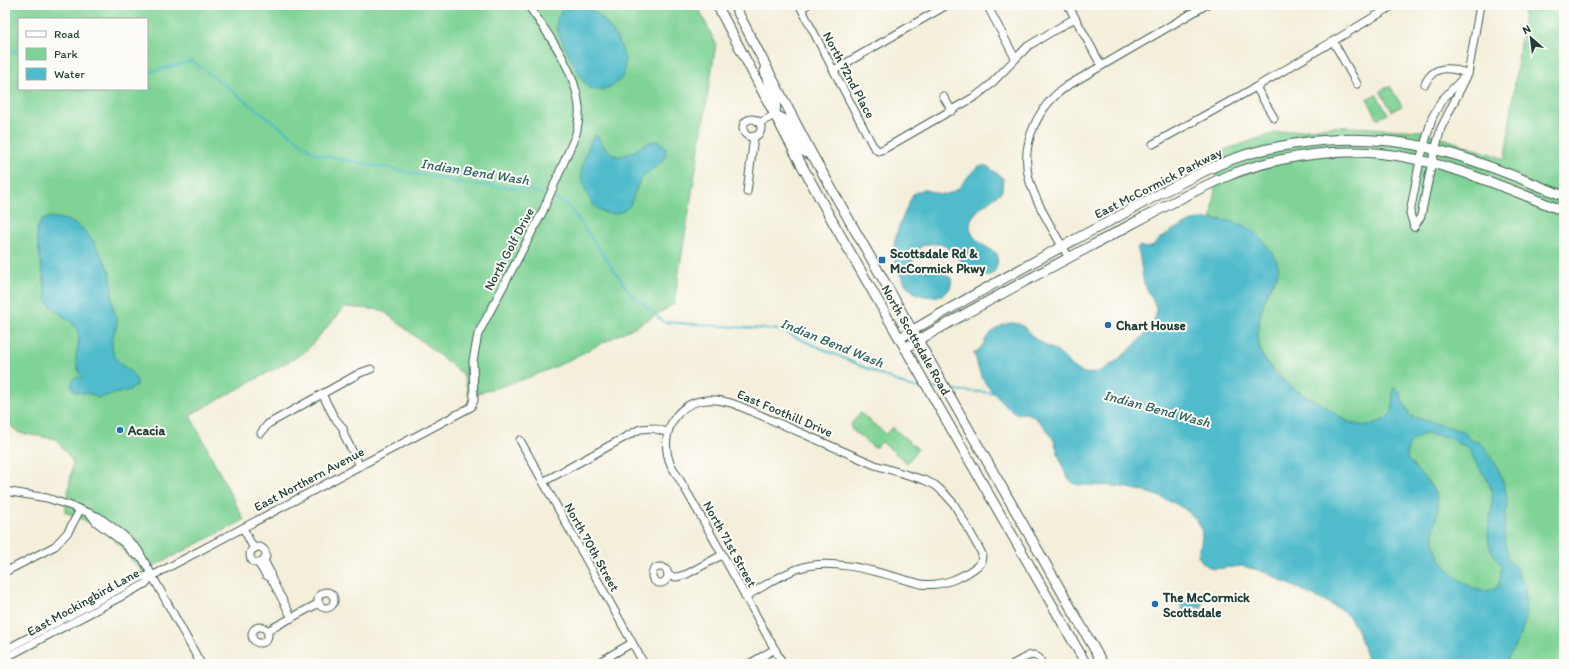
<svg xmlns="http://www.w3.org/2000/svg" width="1569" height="669" viewBox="0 0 1569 669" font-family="Itim,sans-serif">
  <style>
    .green { fill: #7fd396; stroke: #4f8865; fill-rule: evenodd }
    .water { fill: #4fbbcb; stroke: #377c80; fill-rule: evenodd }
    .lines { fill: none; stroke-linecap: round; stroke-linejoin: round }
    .stream { stroke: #4fbbcb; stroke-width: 2 }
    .minor-casing { stroke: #3f584d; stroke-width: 9 }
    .major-casing { stroke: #3f584d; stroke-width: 11 }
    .minor { stroke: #fff; stroke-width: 7 }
    .major { stroke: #fff; stroke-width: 9 }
    .poi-dot { fill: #1f6fb2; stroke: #fdfcf7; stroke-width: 1.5 }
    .labels { text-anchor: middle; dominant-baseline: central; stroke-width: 4; stroke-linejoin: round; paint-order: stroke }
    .street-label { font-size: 13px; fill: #1f3d34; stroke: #fdfcf7 }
    .poi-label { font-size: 13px; font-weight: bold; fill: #1f3d34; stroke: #fdfcf7; text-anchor: start }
    .water-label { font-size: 14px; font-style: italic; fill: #2d6361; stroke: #fdfcf7 }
  </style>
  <rect width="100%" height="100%" fill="#fdfcf7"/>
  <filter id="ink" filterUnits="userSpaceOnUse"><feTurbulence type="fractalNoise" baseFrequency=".025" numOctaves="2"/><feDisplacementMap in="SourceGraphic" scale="8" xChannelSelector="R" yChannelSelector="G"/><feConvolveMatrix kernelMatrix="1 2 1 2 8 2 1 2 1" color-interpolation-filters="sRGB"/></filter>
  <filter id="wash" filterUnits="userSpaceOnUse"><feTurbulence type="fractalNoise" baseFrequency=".012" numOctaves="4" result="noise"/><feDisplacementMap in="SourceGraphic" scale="16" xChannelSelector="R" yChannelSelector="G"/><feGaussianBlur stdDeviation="0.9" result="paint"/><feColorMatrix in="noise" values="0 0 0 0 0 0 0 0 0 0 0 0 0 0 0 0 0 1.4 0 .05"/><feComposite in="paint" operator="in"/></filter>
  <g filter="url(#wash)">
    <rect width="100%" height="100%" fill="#f4efdb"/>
    <g class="green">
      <path d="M5 5H697L716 44 674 304 642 323 557 366 528 378 469 396 463 374 382 310 345 307 304 353 190 415 244 520 142 572 106 530 65 512 73 462 56 439 19 433 5 421ZM19 19H147V89H19Z"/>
      <path d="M1525 5H1564V664H1459L1361 426C1344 423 1332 411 1319 402 1313 398 1307 397 1302 394 1295 390 1288 384 1283 379 1276 372 1269 367 1264 358 1250 333 1262 299 1276 277L1229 221 1212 219 1218 152 1275 133 1334 126 1422 131 1505 159Z"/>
      <path d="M1390 86 1402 106 1392 111 1380 91Z"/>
      <path d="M1376 94 1388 114 1378 119 1367 99Z"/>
      <path d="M860 413 886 434 892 427 918 449 907 463 882 442 877 447H873L851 429V424Z"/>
    </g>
    <g class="water">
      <path d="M575 6C582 7 588 8 595 12 613 25 642 71 612 86 605 89 596 92 589 88 583 84 562 41 558 32 557 28 556 23 557 20 559 10 566 7 575 6Z"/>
      <path d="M596 135 606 149 615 156C635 158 645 136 661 142L666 149C666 167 649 167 641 179 636 187 634 197 630 205 626 210 620 213 614 214 595 215 585 194 582 178 580 169 584 157 588 148 590 143 592 138 596 135Z"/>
      <path d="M978 166H987L1003 178 1002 191C987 204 956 219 977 240 982 245 991 249 997 254 998 261 998 269 992 274 974 285 961 259 950 250 946 246 942 244 936 244 911 240 905 276 926 270L929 264 951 278C955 298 928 300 915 293 905 288 895 267 894 256 891 239 906 210 913 194 915 193 919 191 922 190 929 189 939 196 947 194 961 191 967 175 978 166Z"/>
      <path d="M51 217C79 220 89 232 101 255 105 262 110 270 111 278 113 287 111 298 113 308 114 312 117 315 117 319 118 332 109 334 113 352 117 368 138 370 137 385L130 390 98 398 91 394 75 392C71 387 71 384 74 378L77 377 82 379 83 378 80 375C78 370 76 363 76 357 77 348 81 337 77 329 71 318 54 313 47 301L37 238V228L42 220Z"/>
      <path d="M1212 219C1243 222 1254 226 1272 253 1275 258 1280 265 1278 272 1277 277 1273 281 1271 285 1261 305 1254 330 1261 352 1267 369 1286 384 1301 393 1308 398 1317 401 1325 406 1339 416 1354 430 1373 424 1399 415 1391 410 1393 389L1394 388 1398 390 1410 416 1462 431C1466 433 1466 436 1470 439 1473 442 1478 441 1481 444 1494 455 1506 484 1507 501 1507 511 1504 521 1504 532 1503 541 1508 548 1507 558L1517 569 1518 575 1525 587 1526 618 1520 636 1505 664H1368C1361 641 1360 628 1342 610L1262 571 1242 566 1214 569 1209 567 1203 563 1198 556C1200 548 1203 537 1201 529 1194 503 1138 488 1115 486 1106 485 1079 487 1073 483 1060 474 1059 445 1050 434 1045 427 1034 414 1025 413 1020 413 1018 415 1014 412 1003 404 985 386 980 374 977 367 977 360 974 353 982 350 984 340 989 335 995 329 1005 322 1013 323 1025 323 1029 334 1037 340 1043 344 1050 347 1056 351 1068 359 1076 376 1093 373 1109 372 1155 330 1156 314 1157 304 1148 293 1144 283 1141 273 1141 256 1137 248L1139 246 1146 248 1151 247 1159 239 1173 230 1192 221ZM1427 434 1448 437 1459 444 1463 445 1468 447C1474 464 1489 476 1492 494 1494 512 1484 529 1490 547 1492 554 1498 558 1501 565 1500 574 1503 587 1491 590 1482 593 1471 588 1463 582 1445 570 1432 553 1434 529 1436 518 1440 508 1436 496 1431 481 1416 471 1407 458 1406 444 1414 436 1427 434Z"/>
      <path d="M1192 597 1203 600 1201 609 1193 606 1191 614 1184 613 1180 604Z"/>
    </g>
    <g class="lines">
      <g class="stream">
        <path d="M5 50 19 52"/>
        <path d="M147 73 192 61 316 154 468 184 528 189 547 197"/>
        <path d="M551 198 568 205 630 293 664 322 779 330 910 387 925 388"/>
        <path d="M931 388 943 389"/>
        <path d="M949 390 997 393"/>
      </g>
    </g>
  </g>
  <g filter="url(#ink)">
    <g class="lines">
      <defs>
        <g id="minor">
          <path d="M807 5 801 8 873 146 878 151 884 149 976 96 990 85 1028 46 1075 18"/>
          <path d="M987 5 1015 58"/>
          <path d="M1068 5 1101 65"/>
          <path d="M1333 41 1357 84"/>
          <path d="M834 70 947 5"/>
          <path d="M1425 84C1434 64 1451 67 1468 74"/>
          <path d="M1256 87 1274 118"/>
          <path d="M943 96 952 111"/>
          <circle cx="752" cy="128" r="9"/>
          <path d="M759 123 775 115"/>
          <path d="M1153 144 1256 87 1394 5"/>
          <path d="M747 192 754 136"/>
          <path d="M1414 227 1421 216 1432 162 1441 128 1468 74 1480 5"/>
          <path d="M1414 227 1410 213 1420 160 1432 118 1441 101 1462 79"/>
          <path d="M1069 258C1056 235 1036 204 1029 179 1020 143 1038 106 1067 86L1206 5"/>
          <path d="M322 394 334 417 343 428 344 435 360 466"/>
          <path d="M261 433 268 424 360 373 371 369"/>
          <path d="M520 440 644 664"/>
          <path d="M543 482 640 429 652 428 667 432"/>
          <path d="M5 491 47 498 74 507 99 517 122 534 138 550 201 664"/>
          <path d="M91 515 96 522 124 543 134 554 141 557"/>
          <path d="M243 528 254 549"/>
          <circle cx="258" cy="555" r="8"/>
          <path d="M264 560 270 572 271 578"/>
          <path d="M258 563 266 575 271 578 292 618"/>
          <circle cx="660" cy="575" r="8"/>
          <path d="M5 572 55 546 68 532 80 510"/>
          <path d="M668 576 677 577 687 574 722 555"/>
          <circle cx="326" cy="600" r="8"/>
          <path d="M745 597C763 587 781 574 800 568 834 556 886 575 921 584 942 587 965 577 981 563L982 554 980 550 954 504 945 494 935 485 924 480 875 465 737 405C728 402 717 399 707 400 674 402 658 437 671 465 710 530 746 598 783 664"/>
          <circle cx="260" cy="635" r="8"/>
          <path d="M267 631 319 603"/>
          <path d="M5 650 142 577 152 576 471 407 474 400 473 361 478 334 542 213 576 134C578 125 580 116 579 107 576 70 548 34 528 5"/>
          <path d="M5 658 145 584 152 576"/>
          <path d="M596 664 632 643"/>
          <path d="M749 664 775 649"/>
          <path d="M1013 664 1028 656 1034 655 1039 658 1042 664"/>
        </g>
        <g id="major">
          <path d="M717 5 794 151 834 224 1086 664"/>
          <path d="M734 5 813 156 852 225 1103 664"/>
          <path d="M765 71 769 86 776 101 775 115"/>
          <path d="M775 115 786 120 803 151 813 156"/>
          <path d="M900 338C962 300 1026 266 1089 232 1132 210 1174 184 1218 165 1264 145 1324 137 1374 140 1441 143 1503 172 1564 196"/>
          <path d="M905 348C966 312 1029 279 1091 246 1135 223 1179 197 1225 177 1269 158 1328 149 1376 153 1442 159 1503 187 1564 211"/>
        </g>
      </defs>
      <use href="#minor" class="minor-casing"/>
      <use href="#major" class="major-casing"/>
      <use href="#minor" class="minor"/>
      <use href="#major" class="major"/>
    </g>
  </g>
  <g class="poi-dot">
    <rect x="878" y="256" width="8" height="8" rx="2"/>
    <circle cx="1108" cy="325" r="4"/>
    <circle cx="120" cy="430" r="4"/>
    <circle cx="1155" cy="604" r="4"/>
  </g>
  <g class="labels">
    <g class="street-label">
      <text transform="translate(849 75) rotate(62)">North 72nd Place</text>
      <text transform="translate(1158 183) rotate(-27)">East McCormick Parkway</text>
      <text transform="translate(509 249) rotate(-62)">North Golf Drive</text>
      <text transform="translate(916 340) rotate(60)">North Scottsdale Road</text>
      <text transform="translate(785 413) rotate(23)">East Foothill Drive</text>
      <text transform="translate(309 479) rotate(-28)">East Northern Avenue</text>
      <text transform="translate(730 544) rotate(61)">North 71st Street</text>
      <text transform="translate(592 547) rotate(61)">North 70th Street</text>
      <text transform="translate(83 602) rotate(-29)">East Mockingbird Lane</text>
    </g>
    <g class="poi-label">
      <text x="890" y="253">Scottsdale Rd &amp;<tspan x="890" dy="15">McCormick Pkwy</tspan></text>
      <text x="1116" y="325">Chart House</text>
      <text x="128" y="430">Acacia</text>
      <text x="1163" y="597">The McCormick<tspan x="1163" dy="15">Scottsdale</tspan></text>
    </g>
    <g class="water-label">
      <text transform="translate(475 172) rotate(9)">Indian Bend Wash</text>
      <text transform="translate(832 343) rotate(22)">Indian Bend Wash</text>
      <text transform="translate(1157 409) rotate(15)">Indian Bend Wash</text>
    </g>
  </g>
  <rect width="1569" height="669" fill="none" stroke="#fdfcf7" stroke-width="20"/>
  <rect x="18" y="18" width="130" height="72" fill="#fdfcf7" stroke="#a4b0a9"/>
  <rect x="26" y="31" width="20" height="6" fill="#ffffff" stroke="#a4b0a9"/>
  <text x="54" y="38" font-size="12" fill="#1f3d34">Road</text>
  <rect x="26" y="48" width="20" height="12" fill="#7fd396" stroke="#a4b0a9"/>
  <text x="54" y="58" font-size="12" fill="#1f3d34">Park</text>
  <rect x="26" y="68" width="20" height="12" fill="#4fbbcb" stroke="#a4b0a9"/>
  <text x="54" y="78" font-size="12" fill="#1f3d34">Water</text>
  <g transform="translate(1531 38) rotate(332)" stroke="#fdfcf7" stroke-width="3" paint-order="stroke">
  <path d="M0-3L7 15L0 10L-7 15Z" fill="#1f3d34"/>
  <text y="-6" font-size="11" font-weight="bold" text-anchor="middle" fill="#1f3d34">N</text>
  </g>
</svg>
